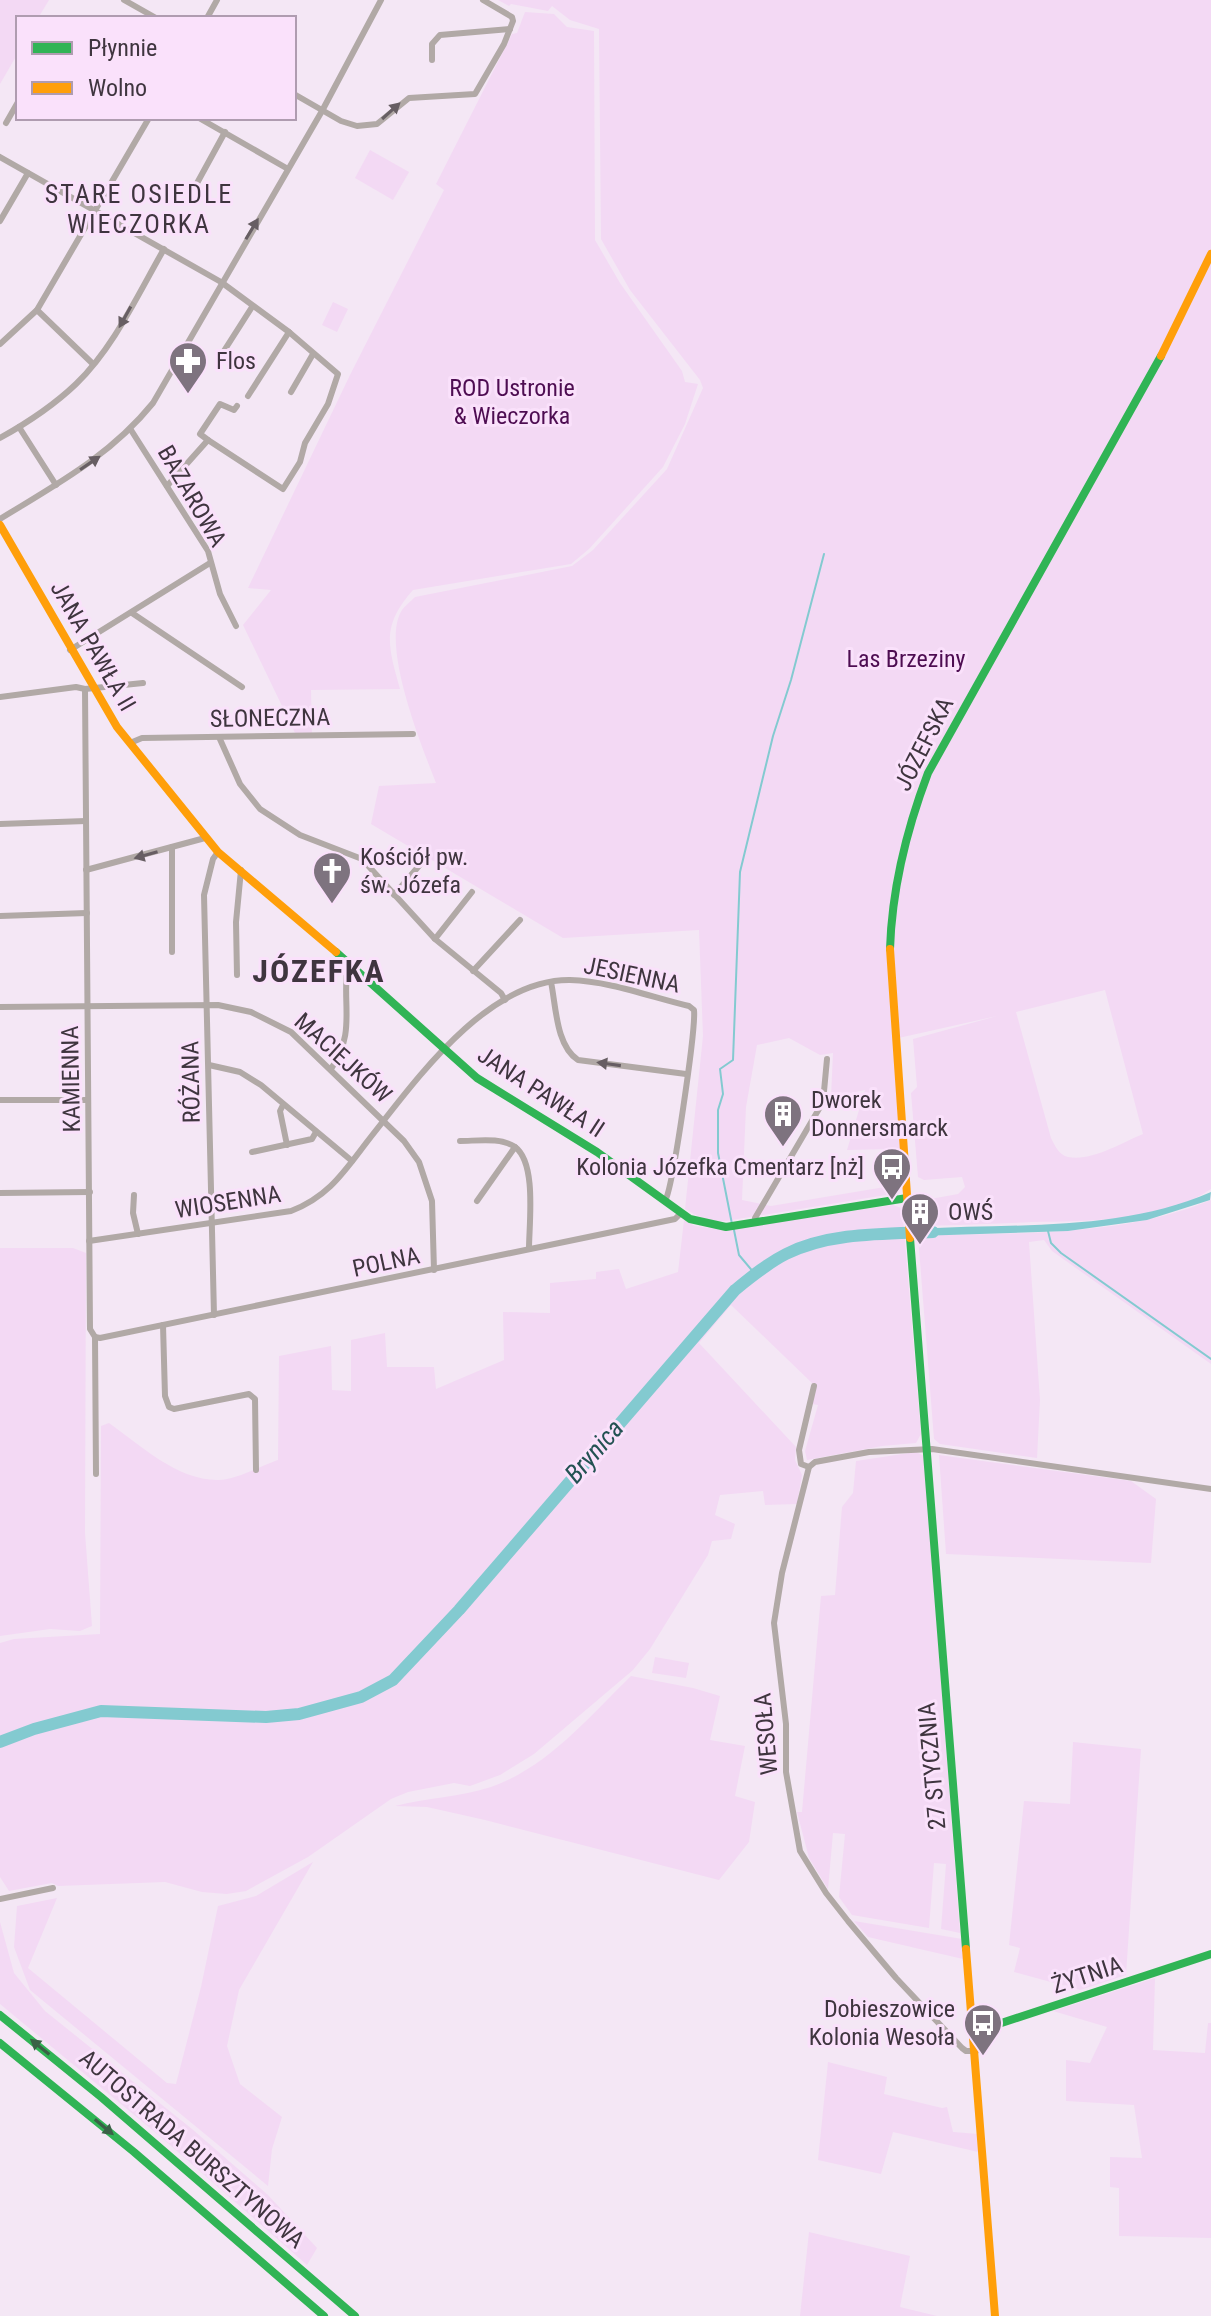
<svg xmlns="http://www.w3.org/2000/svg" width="1211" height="2316" viewBox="0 0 1211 2316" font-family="'Roboto Condensed',sans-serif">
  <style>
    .green { fill: #f3d9f4; fill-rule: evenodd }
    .water { fill: #83cad0 }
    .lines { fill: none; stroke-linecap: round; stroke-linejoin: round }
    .stream { stroke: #83cad0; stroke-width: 2 }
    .river { stroke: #83cad0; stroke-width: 12 }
    .street { stroke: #b1a9a6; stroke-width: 6 }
    .fast { stroke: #30b455; stroke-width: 8 }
    .slow { stroke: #ff9f0a; stroke-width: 8 }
    .oneway { fill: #675e63 }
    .oneway2 { fill: #3a6147 }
    .labels { text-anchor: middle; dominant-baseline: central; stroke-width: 6; stroke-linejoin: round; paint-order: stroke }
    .poi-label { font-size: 24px; fill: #3f353f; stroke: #fae1fb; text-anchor: start }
    .park-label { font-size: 24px; fill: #4e0d52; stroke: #fae1fb }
    .street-label { font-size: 24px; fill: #3f353f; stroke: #fae1fb }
    .neighbourhood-label { font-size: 26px; letter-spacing: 2px; fill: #3f353f; stroke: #fae1fb }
    .water-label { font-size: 26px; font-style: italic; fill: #235253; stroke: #fae1fb }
    .district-label { font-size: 32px; font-weight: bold; letter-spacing: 2px; fill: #3f353f; stroke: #fae1fb }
  </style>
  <rect width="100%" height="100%" fill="#f4e7f5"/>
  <g class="green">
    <path d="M0 0H49L38 18H18V53L0 84Z"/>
    <path d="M498 0H1211V1189C1163 1222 1088 1221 1032 1222 993 1224 954 1225 915 1226L914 1202 958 1194 965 1187 962 1177 924 1180 918 1177 911 1093 917 1087 913 1039 997 1016 894 1039 901 1167 900 1182 892 1194 726 1221C710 1222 698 1217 685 1209L703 1036 699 930 563 938 371 824 379 786 436 783C422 747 380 644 402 610 405 606 411 601 415 597L572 566 593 550 667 469 703 388 700 380 630 290 601 239 599 29 570 20 552 6 548 11 511 4 509 6ZM1105 990 1143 1134C1123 1142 1091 1162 1068 1157 1059 1155 1055 1146 1051 1138L1016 1012ZM789 1038 820 1055 833 1053 831 1097 865 1090 847 1150 892 1149 891 1186 771 1206 742 1200 746 1107 757 1045Z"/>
    <path d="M525 12 554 14 567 27 594 31 595 240 620 283 682 371 685 382 698 384 685 424 663 467 589 549 571 564 413 590C381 626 388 646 400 689L311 690 312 733H295L243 625 271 590 248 588 350 375 444 190 436 184 512 34 517 33Z"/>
    <path d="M370 150 409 172 393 200 355 178Z"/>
    <path d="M333 302 348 309 337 332 322 325Z"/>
    <path d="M1211 1200V1364L1052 1251 1044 1240 1029 1242 1040 1400 1037 1458 940 1444 934 1439 918 1236C1016 1232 1119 1238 1211 1200Z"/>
    <path d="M893 1205 904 1209 906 1217 903 1219 905 1242 921 1434 916 1443 882 1446 807 1460 805 1451 818 1405 807 1403 812 1383 731 1305 699 1343 796 1447 795 1460 802 1475 797 1504 765 1505 763 1491 720 1495 715 1515 735 1524 731 1539 712 1541 708 1555 650 1649 633 1670 534 1754 500 1775 470 1786 454 1783 408 1792 391 1799 308 1857 246 1891 227 1894 202 1892 165 1882 58 1886 52 1883 9 1891 0 1877V1643L14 1639 100 1634 101 1426 109 1423C140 1445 178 1481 219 1480 235 1480 263 1465 278 1460L279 1356 331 1346 332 1390 351 1391V1340L385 1333 387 1367H434L436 1389 504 1360 503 1312 550 1313V1283L596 1279V1272L619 1269 626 1289 678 1272 684 1220 695 1226 723 1230Z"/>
    <path d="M0 1248H73L86 1253 85 1533 92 1626 80 1631 50 1629 0 1636Z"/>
    <path d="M916 1452 924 1456 960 1933 941 1929 946 1864 934 1863 929 1928 852 1915 839 1897 845 1834 833 1833 828 1889 809 1858 797 1812H802L821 1596 835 1595 842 1507 853 1493 856 1461Z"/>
    <path d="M939 1455 1131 1481 1156 1499 1151 1563 946 1554Z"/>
    <path d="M655 1657 689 1663 686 1678 652 1673Z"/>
    <path d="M631 1676 693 1688 720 1696 710 1740 745 1746 735 1796 755 1802 749 1842 719 1880 485 1820 427 1807 395 1806C426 1798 461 1797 491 1787 548 1767 589 1717 631 1676Z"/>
    <path d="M1073 1742 1141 1749 1126 1975 1080 1990 1014 1972 1020 1948 1009 1945 1024 1801 1070 1804Z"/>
    <path d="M313 1862 239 1990 227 2046 240 2084 282 2117 272 2149 268 2186 30 1990 14 1947 17 1906 57 1898 28 1968 167 2083 176 2084 201 1987 218 1906 256 1896Z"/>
    <path d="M854 1921 962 1939 963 1959 868 1937Z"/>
    <path d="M0 1922 14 1973 45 2011 192 2129 268 2195 317 2248 307 2265 162 2138 0 2004Z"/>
    <path d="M1155 1978 1153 2050 1205 2053 1208 2023H1211V2238L1119 2236V2188L1110 2187V2157L1142 2158 1134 2105 1066 2101V2060L1090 2063 1107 2027 1053 2011Z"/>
    <path d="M828 2062 887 2077 884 2094 942 2108 947 2107 953 2132 978 2134V2152L893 2132 881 2174 818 2160Z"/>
    <path d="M809 2232 910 2256 900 2307 937 2316H800Z"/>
  </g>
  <path class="water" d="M1211 1192 1210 1200 1147 1220 1068 1231 918 1236 917 1229C1015 1223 1120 1232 1211 1192Z"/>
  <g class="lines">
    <g class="stream">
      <path d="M732 1224 718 1153V1110L723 1094 720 1069 733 1060 740 872 773 736 791 680 824 554"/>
      <path d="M734 1230 739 1255 755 1274"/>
      <path d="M1048 1231 1051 1243 1061 1253 1211 1359"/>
    </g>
    <path class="river" d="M0 1742 34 1729 101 1711 266 1717 299 1714 361 1697 393 1680 459 1610 735 1290C751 1277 768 1263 786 1254 830 1232 885 1234 933 1232"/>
    <g class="street">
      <path d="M124 0 156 18"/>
      <path d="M207 18 217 0"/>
      <path d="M432 60V44L440 35 510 29"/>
      <path d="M294 94 341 121 357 126 377 124 409 98 475 94 504 44 513 21 512 17 483 0"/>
      <path d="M199 118 288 169"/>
      <path d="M6 123 18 102"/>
      <path d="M0 157 221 282 289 332 338 374 328 404 305 443 300 462 283 489 208 440 167 486"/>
      <path d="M196 185 225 132"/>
      <path d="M0 221 28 173"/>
      <path d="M37 310 93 364"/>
      <path d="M0 344 37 310 149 118"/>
      <path d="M222 354 252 307"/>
      <path d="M291 392 313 354"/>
      <path d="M248 396 289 332"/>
      <path d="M19 427 56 485"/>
      <path d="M131 430 208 551 220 594 236 626"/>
      <path d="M0 438C27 423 53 406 76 384 114 347 137 296 164 249"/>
      <path d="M208 440 200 434 220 404 234 410 237 406"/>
      <path d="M0 519C57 484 110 456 153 403L322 111 381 0"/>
      <path d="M132 613 242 687"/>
      <path d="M70 650 210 563"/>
      <path d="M0 697 76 687 85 689"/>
      <path d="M219 737 240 784 260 809 300 835 362 859 435 939 501 993 505 1000"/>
      <path d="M130 743 142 738 413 734"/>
      <path d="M0 824 86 821"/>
      <path d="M86 870 205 838"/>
      <path d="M394 895 424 860"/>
      <path d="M0 916 87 913"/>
      <path d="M435 939 472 892"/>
      <path d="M172 952V847"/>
      <path d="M473 971 520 920"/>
      <path d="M237 975 236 922 241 870"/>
      <path d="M551 982C556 1006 556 1046 578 1060L686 1074"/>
      <path d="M0 1007 218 1005 251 1012 291 1032 404 1141 419 1162 432 1201 434 1270"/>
      <path d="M209 1065 240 1072 261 1085 352 1161"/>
      <path d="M331 1069C357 1031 341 1004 348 962"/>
      <path d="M0 1100H88"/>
      <path d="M283 1105 280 1111 287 1145"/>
      <path d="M460 1141C477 1141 501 1137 515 1147 537 1163 529 1224 529 1249"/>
      <path d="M252 1152 312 1139 316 1132"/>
      <path d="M0 1193 90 1192"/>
      <path d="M134 1195 133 1213 138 1234"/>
      <path d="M477 1201 515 1147"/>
      <path d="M756 1222 755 1218 823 1102 827 1059"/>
      <path d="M89 1241 291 1211C330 1196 345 1170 370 1138 416 1080 487 979 570 980 609 981 651 997 689 1006L694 1010C696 1028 673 1188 665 1201"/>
      <path d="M214 1315 204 895 213 859 218 852"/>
      <path d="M163 1325 165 1396 169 1407 174 1409 249 1394 255 1399 256 1470"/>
      <path d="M95 1337 100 1338 675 1219 681 1213"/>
      <path d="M809 1467 801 1464 799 1450 814 1386"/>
      <path d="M96 1474 95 1337 90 1329 85 689 143 683"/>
      <path d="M0 1899 53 1888"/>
      <path d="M976 2051H966L962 2048 896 1978 848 1921 826 1893 800 1851 786 1772V1724L774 1623 782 1573 809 1467 815 1462 869 1452 932 1449 1211 1489"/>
    </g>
    <g class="fast">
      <path d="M890 949C892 887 906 831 928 773L1161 356"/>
      <path d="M336 952 477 1078 597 1152 690 1219 726 1227 907 1198"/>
      <path d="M910 1238 966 1949"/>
      <path d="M0 2015 101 2097 355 2316"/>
      <path d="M974 2032 1211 1954"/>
      <path d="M0 2043 134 2152 324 2316"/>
    </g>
    <g class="slow">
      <path d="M1161 356 1211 254"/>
      <path d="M0 525 117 727 218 852 336 952"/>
      <path d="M890 949 910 1238"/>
      <path d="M966 1949 995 2316"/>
    </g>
  </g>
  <defs><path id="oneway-solid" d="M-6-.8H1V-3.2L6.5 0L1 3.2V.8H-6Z" transform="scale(2)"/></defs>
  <g class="oneway">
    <use href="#oneway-solid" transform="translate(391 111) rotate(-42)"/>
    <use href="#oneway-solid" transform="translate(252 229) rotate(-59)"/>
    <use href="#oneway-solid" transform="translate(125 317) rotate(119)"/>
    <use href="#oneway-solid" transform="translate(90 463) rotate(-34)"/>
    <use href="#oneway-solid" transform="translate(146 855) rotate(164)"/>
    <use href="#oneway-solid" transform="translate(609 1064) rotate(-172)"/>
  </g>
  <g class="oneway2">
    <use href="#oneway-solid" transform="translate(40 2047) rotate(-141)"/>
    <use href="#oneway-solid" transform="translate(104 2127) rotate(40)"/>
  </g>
  <defs>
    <symbol id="pharmacy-pin" viewBox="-11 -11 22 30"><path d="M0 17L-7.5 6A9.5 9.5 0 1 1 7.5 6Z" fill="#7e737f" stroke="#fae1fb"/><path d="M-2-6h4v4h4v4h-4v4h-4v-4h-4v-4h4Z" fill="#fff"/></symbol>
    <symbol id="church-pin" viewBox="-11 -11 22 30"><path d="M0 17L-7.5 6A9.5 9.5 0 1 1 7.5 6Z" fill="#7e737f" stroke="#fae1fb"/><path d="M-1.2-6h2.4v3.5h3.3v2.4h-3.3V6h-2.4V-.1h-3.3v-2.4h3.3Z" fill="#fff"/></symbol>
    <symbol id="building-pin" viewBox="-11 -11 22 30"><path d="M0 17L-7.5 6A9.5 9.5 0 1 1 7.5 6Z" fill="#7e737f" stroke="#fae1fb"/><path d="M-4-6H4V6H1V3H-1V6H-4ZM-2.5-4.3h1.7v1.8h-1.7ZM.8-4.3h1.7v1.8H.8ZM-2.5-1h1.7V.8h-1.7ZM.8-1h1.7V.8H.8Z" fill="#fff"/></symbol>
    <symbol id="bus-pin" viewBox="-11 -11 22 30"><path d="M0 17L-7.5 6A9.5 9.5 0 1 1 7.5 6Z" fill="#7e737f" stroke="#fae1fb"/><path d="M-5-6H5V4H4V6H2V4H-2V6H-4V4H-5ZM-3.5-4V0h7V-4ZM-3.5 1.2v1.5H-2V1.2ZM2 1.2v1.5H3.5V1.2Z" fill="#fff"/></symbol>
  </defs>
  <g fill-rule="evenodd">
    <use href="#pharmacy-pin" x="166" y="339" width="44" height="60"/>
    <use href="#church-pin" x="310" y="849" width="44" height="60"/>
    <use href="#building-pin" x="761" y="1092" width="44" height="60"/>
    <use href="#bus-pin" x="870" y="1145" width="44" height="60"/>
    <use href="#building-pin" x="898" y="1190" width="44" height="60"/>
    <use href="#bus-pin" x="961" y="2001" width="44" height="60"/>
  </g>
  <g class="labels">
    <g class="poi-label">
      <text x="216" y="361">Flos</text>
      <text x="360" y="857">Kościół pw.<tspan x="360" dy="28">św. Józefa</tspan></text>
      <text x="811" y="1100">Dworek<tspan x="811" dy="28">Donnersmarck</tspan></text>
      <text x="864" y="1167" text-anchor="end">Kolonia Józefka Cmentarz [nż]</text>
      <text x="948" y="1212">OWŚ</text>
      <text x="955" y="2009" text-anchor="end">Dobieszowice<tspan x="955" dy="28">Kolonia Wesoła</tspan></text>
    </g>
    <g class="park-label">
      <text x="512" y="388">ROD Ustronie<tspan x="512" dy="28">&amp; Wieczorka</tspan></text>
      <text x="906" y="659">Las Brzeziny</text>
    </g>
    <g class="street-label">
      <text transform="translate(192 496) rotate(60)">BAZAROWA</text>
      <text transform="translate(93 646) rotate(60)">JANA PAWŁA II</text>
      <text transform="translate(270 718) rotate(-1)">SŁONECZNA</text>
      <text transform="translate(924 744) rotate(-63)">JÓZEFSKA</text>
      <text transform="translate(632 975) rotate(12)">JESIENNA</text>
      <text transform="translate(343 1058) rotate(42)">MACIEJKÓW</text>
      <text transform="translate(71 1079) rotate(-91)">KAMIENNA</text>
      <text transform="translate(191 1082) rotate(-91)">RÓŻANA</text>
      <text transform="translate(541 1092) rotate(33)">JANA PAWŁA II</text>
      <text transform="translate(228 1202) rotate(-9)">WIOSENNA</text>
      <text transform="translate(386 1262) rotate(-12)">POLNA</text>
      <text transform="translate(766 1734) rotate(-95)">WESOŁA</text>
      <text transform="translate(932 1766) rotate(-95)">27 STYCZNIA</text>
      <text transform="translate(1087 1975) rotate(-18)">ŻYTNIA</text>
      <text transform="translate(192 2149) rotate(41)">AUTOSTRADA BURSZTYNOWA</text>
    </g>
    <g class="neighbourhood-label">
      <text x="139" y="194">STARE OSIEDLE<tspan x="139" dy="30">WIECZORKA</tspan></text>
    </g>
    <g class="water-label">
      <text transform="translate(594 1451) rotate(-49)">Brynica</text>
    </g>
    <g class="district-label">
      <text x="319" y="971">JÓZEFKA</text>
    </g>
  </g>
  <rect x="16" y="16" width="280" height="104" fill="#fae1fb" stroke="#af9cb0" stroke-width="2"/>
  <rect x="32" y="42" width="40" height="12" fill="#30b455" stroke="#af9cb0" stroke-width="2"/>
  <text x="88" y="56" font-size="24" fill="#3f353f">Płynnie</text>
  <rect x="32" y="82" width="40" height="12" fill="#ff9f0a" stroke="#af9cb0" stroke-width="2"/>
  <text x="88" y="96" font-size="24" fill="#3f353f">Wolno</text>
</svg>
